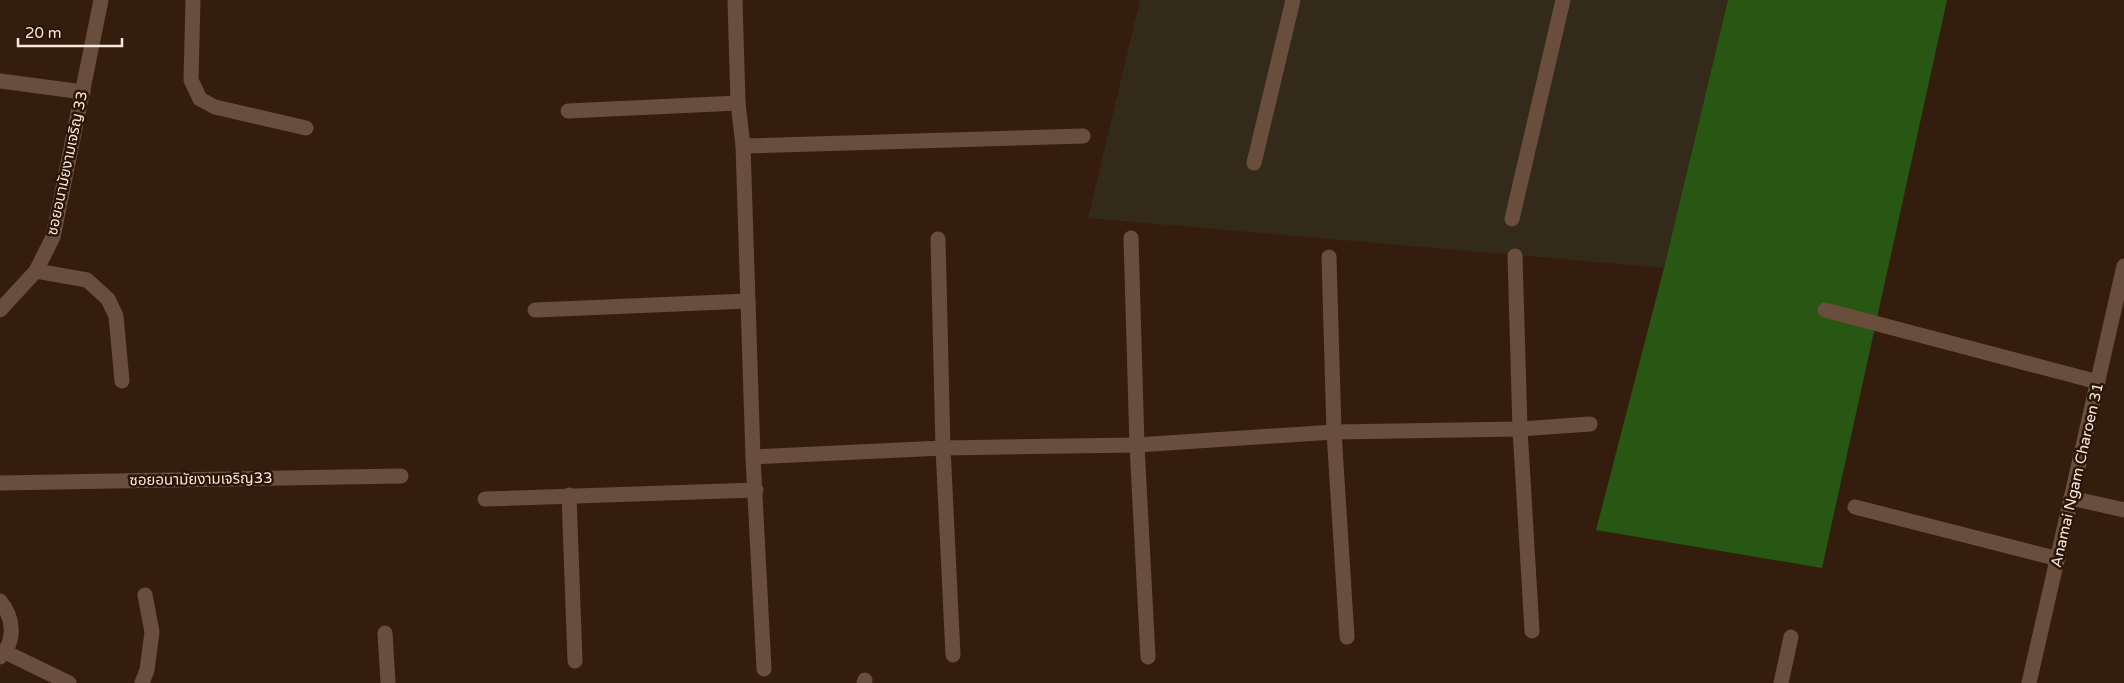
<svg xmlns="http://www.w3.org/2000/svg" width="2124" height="683" viewBox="0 0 2124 683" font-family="'Varela Round','Noto Sans Thai',sans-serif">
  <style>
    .commercial { fill: #342a1a }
    .green { fill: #285613 }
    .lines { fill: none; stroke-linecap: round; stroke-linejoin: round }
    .lane { stroke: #694e3d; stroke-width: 15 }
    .street { stroke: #694e3d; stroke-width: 15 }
    .labels { text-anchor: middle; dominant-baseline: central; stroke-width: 5; stroke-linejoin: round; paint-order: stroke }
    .street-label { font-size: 15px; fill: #f8e7dd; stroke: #2a1405 }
  </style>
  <rect width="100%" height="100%" fill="#351d0d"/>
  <path class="commercial" d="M1140 0H1728L1664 268 1088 218Z"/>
  <path class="green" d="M1728 0H1947L1822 568 1596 530 1664 268Z"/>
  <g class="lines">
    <g class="lane">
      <path d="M193 0 191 80 200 99 215 107 306 128"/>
      <path d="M1254 163 1293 0"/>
      <path d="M1512 219 1563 0"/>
      <path d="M36 271 87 280 108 299 116 316 122 381"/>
      <path d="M1825 310 2098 382"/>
      <path d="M1855 507 2058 559"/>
    </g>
    <g class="street">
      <path d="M735 0 738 103 743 146 753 457 764 669"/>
      <path d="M0 81 83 92"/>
      <path d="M568 111 738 103"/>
      <path d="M743 146 1083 136"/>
      <path d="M1131 238 1137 445 1148 657"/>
      <path d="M938 239 943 448 953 655"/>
      <path d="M1515 256 1520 429 1532 631"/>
      <path d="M1329 257 1334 432 1347 637"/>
      <path d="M0 310 36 271 53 237 101 0"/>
      <path d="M535 310 748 301"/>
      <path d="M753 457 943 448 1137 445 1334 432 1520 429 1590 424"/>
      <path d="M0 483 401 476"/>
      <path d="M569 495 575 661"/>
      <path d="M2071 498 2124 510"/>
      <path d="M485 499 756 490"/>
      <path d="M0 601C14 618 16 641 0 657"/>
      <path d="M385 633 388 683"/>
      <path d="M5 652 69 683"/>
      <path d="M142 683 147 670 152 632 145 595"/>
      <path d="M864 683 865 680"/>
      <path d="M1781 683 1791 637"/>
      <path d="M2029 683 2124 266"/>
    </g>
  </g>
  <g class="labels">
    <g class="street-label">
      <text transform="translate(67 163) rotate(-78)">ซอยอนามัยงามเจริญ 33</text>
      <text transform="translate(2077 475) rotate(-77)">Anamai Ngam Charoen 31</text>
      <text transform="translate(201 479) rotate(-1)">ซอยอนามัยงามเจริญ33</text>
    </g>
  </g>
  <path d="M18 38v8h104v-8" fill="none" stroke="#f8e7dd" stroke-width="2.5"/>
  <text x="25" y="38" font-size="15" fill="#f8e7dd" stroke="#2a1405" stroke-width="4" paint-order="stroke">20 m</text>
</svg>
